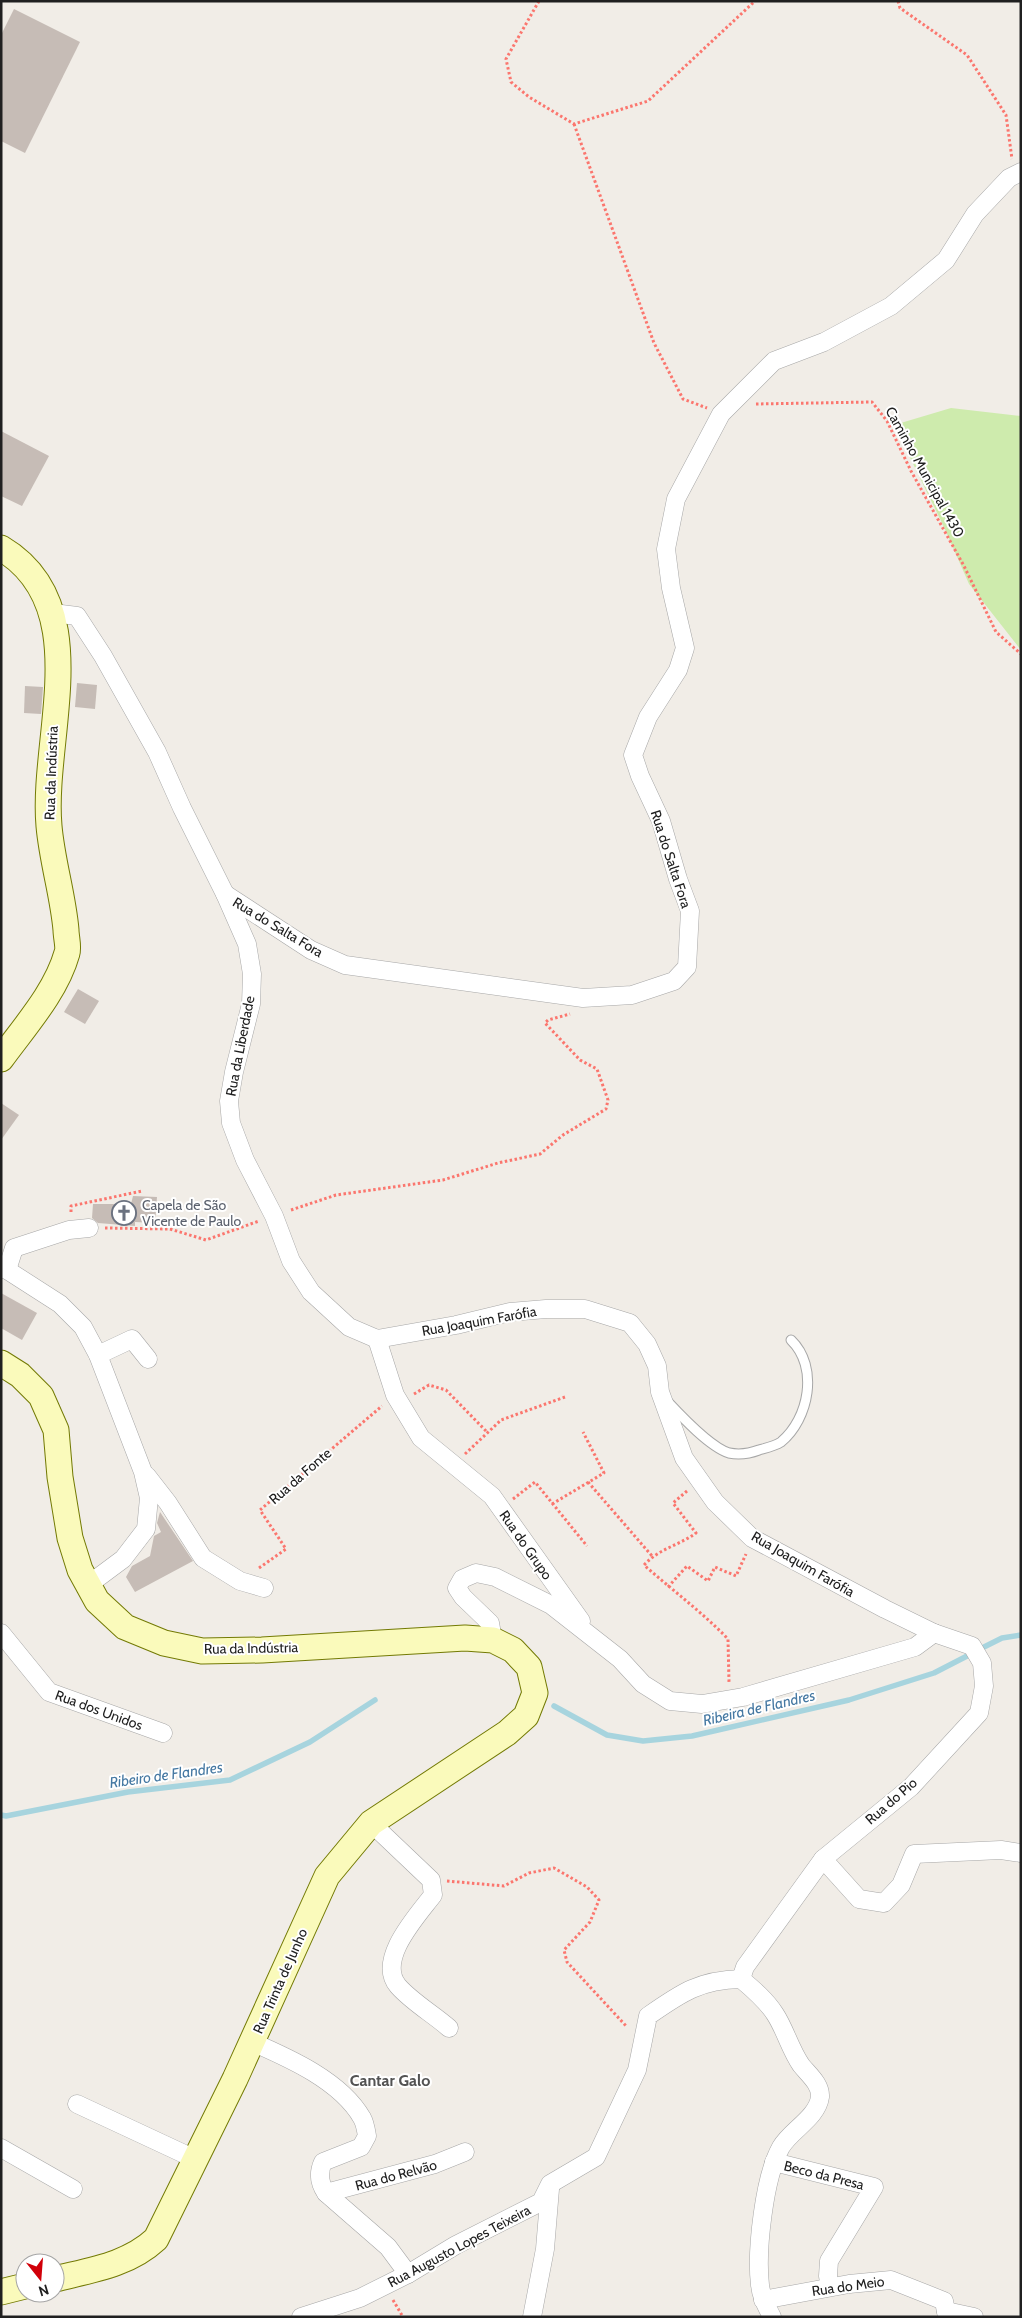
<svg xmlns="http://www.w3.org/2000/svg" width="1022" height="2318" viewBox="0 0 1022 2318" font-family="Cabin,sans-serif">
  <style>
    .grass { fill: #ceebad }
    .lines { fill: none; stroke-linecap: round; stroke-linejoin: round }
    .stream { stroke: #a7d4de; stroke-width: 5.5 }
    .building { fill: #c6bcb6 }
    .lane-casing { stroke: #a7a7a7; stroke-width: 11 }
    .street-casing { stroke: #a7a7a7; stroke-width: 19 }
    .secondary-casing { stroke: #737a04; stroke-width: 27 }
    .path { stroke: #fb766e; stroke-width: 3; stroke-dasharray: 2.5 2.5; stroke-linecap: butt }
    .lane { stroke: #fff; stroke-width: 9 }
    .street { stroke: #fff; stroke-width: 18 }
    .secondary { stroke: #fafabb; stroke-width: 25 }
    .labels { text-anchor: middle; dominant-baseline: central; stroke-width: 4; stroke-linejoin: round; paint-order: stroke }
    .street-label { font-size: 14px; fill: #202020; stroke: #fff }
    .worship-label { font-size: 14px; fill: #5b616d; stroke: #fff; text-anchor: start }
    .water-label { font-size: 15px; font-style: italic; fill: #4578a2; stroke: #fff }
    .quarter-label { font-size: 16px; font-weight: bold; fill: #535353; stroke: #fff }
  </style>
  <rect width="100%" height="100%" fill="#f1ede7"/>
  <path class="grass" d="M951 408 1021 416V650L969 584 944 527 894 425Z"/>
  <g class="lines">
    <g class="stream">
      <path d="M984 1647 1002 1638 1021 1635"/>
      <path d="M554 1706 607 1735 643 1741 692 1736 849 1700 934 1673 969 1655"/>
      <path d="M1 1815 6 1816 128 1792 230 1780 310 1742 375 1700"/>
    </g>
  </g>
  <g class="building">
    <path d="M14 9 80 42 25 153 1 141V35Z"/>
    <path d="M1 431 49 456 22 506 1 496Z"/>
    <path d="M77 683 97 685 95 709 75 707Z"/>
    <path d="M25 686 43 687 41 714 24 713Z"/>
    <path d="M78 989 99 1001 85 1024 64 1012Z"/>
    <path d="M1 1103 19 1115 1 1140Z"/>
    <path d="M133 1196 157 1197 155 1223 135 1222V1226L98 1223 92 1218 93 1204H131Z"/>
    <path d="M1 1293 37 1313 22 1340 1 1328Z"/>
    <path d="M160 1512 193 1561 135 1592 126 1577 132 1566 150 1556 154 1536 161 1532 157 1523Z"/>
  </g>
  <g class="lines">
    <defs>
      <path id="lane" d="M668 1402C682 1417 710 1447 729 1453 739 1455 751 1453 759 1450 766 1448 775 1446 781 1442 809 1419 819 1367 791 1340"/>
      <g id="street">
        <path d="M53 613 77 616 103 656 157 752 182 808 225 894 247 944 252 974 251 1004 234 1072 229 1101 231 1123 245 1160 274 1216 291 1261 311 1292 349 1327 377 1339 456 1325 510 1312 546 1309H585L630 1323 647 1344 657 1366 660 1392 684 1458 715 1502 752 1538 885 1609 934 1633 972 1646 982 1663 984 1686 979 1713 911 1787 823 1859 745 1967 741 1979"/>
        <path d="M225 894 311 950 345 965 583 998 632 995 674 981 687 967 690 911 678 879 661 821 640 776 633 755 648 717 678 670 685 648 671 588 666 549 676 499 721 414 774 361 824 342 891 306 946 260 975 214 1009 178 1021 172"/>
        <path d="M7 1270 60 1304 83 1327 98 1355 143 1472 149 1498 146 1529 123 1559 88 1585"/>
        <path d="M7 1270 14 1248 69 1230 89 1228"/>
        <path d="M377 1339 395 1395 421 1438 492 1496 581 1621"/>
        <path d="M98 1355 132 1339 148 1359"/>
        <path d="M147 1476 168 1503 203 1558 240 1581 264 1588"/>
        <path d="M1 1633 49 1692 163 1733"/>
        <path d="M493 1640 490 1623 463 1597 457 1588 462 1579 476 1573 495 1577 551 1605 620 1659 643 1684 670 1701 702 1704 743 1697 915 1647 934 1633"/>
        <path d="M371 1823 431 1880 433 1895C417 1916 376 1960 398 1986 412 2002 433 2014 449 2028"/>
        <path d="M823 1859 859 1899 884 1903 901 1885 914 1854 1001 1850 1021 1853"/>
        <path d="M252 2042C289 2058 341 2081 362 2118 365 2123 366 2130 367 2136L361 2147 323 2162C318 2173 319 2183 326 2193L388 2247 408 2274"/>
        <path d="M77 2104 195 2159"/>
        <path d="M1 2148 73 2189"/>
        <path d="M774 2162 874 2187 829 2261 828 2276 830 2287"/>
        <path d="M326 2193 435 2164 465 2152"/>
        <path d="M763 2300 849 2284 891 2280 944 2301 947 2317"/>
        <path d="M946 2311 974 2317"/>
        <path d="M301 2317 360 2298 408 2274 456 2245 541 2202 550 2184 596 2157 637 2070 648 2016C681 1993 699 1980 741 1979 753 1989 766 2000 775 2014 785 2029 790 2049 801 2065 808 2074 821 2084 820 2097 817 2118 791 2130 781 2147 764 2177 756 2251 760 2285 761 2297 767 2307 772 2317"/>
        <path d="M532 2317 545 2249 550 2189"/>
      </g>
      <g id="secondary">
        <path d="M1 548C97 605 41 737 49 826 52 861 63 895 66 930 66 937 69 947 67 953 56 992 25 1026 1 1059"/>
        <path d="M1 1363 20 1375 41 1396 56 1430 60 1477 70 1538 80 1570 97 1601 125 1627 164 1643 202 1651 262 1650 465 1638 493 1640 513 1650 529 1667 535 1693 526 1716 507 1733 371 1823 327 1876 235 2079 156 2239C128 2265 91 2270 55 2279"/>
        <path d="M1 2292 25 2286"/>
      </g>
    </defs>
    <use href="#lane" class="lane-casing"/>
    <use href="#street" class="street-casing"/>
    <use href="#secondary" class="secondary-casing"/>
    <g class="path">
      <path d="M539 1 506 59 511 82 529 97 574 124 648 101 755 1"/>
      <path d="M898 1 900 8 967 55 1006 115 1012 159"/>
      <path d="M574 124 654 343 683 399 707 408"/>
      <path d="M756 404 872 402 887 421 911 471 964 566 996 632 1021 654"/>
      <path d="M291 1210 336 1195 443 1180 498 1163 540 1154 563 1135 606 1109 608 1100 597 1069 580 1060 545 1023 548 1020 570 1014"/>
      <path d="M71 1212V1206L142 1191"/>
      <path d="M105 1228 170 1229 206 1240 259 1221"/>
      <path d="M414 1394 429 1385 446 1390 487 1432"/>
      <path d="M465 1454 501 1420 565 1397"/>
      <path d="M588 1482 652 1556"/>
      <path d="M687 1491 673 1503 696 1533C678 1546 660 1548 644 1565 672 1590 702 1612 728 1639L729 1682"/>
      <path d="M513 1499 535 1482 587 1546"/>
      <path d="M552 1504 604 1473 583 1432"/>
      <path d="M259 1568 286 1549 260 1510 382 1406"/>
      <path d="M668 1587 687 1566 708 1581 715 1567 736 1576 746 1554"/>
      <path d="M447 1881 504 1886 529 1873 554 1868 587 1887 599 1900 590 1922 564 1950 567 1962 627 2027"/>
      <path d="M393 2300 403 2317"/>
    </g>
    <use href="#lane" class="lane"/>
    <use href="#street" class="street"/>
    <use href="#secondary" class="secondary"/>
  </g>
  <defs>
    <symbol id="church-ring" viewBox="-11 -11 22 22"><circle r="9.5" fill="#fff" stroke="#6b7280" stroke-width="1.5"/><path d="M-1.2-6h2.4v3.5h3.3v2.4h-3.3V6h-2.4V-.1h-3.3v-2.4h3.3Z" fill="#6b7280"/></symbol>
  </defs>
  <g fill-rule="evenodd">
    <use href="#church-ring" x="110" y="1199" width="28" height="28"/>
  </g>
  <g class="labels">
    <g class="street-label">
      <text transform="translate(925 472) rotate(61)">Caminho Municipal 1430</text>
      <text transform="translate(51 773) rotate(-88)">Rua da Indústria</text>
      <text transform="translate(671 859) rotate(72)">Rua do Salta Fora</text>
      <text transform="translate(278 927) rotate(31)">Rua do Salta Fora</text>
      <text transform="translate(240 1046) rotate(-79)">Rua da Liberdade</text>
      <text transform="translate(479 1321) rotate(-10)">Rua Joaquim Farófia</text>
      <text transform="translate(300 1476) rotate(-41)">Rua da Fonte</text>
      <text transform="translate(526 1545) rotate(55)">Rua do Grupo</text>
      <text transform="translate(803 1564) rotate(30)">Rua Joaquim Farófia</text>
      <text transform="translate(251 1648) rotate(-1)">Rua da Indústria</text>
      <text transform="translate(99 1710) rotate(20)">Rua dos Unidos</text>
      <text transform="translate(891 1801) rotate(-41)">Rua do Pio</text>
      <text transform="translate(280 1981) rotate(-66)">Rua Trinta de Junho</text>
      <text transform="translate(396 2175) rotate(-15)">Rua do Relvão</text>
      <text transform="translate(824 2175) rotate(14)">Beco da Presa</text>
      <text transform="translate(459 2246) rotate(-28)">Rua Augusto Lopes Teixeira</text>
      <text transform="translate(848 2286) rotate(-8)">Rua do Meio</text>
    </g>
    <g class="worship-label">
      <text x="142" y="1205">Capela de São<tspan x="142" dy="16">Vicente de Paulo</tspan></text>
    </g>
    <g class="water-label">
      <text transform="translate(759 1708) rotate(-13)">Ribeira de Flandres</text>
      <text transform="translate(166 1775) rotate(-8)">Ribeiro de Flandres</text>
    </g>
    <g class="quarter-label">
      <text x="390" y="2080">Cantar Galo</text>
    </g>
  </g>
  <rect width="1022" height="2318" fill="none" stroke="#202020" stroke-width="5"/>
  <g transform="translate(40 2278) rotate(163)"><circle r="24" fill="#ffffff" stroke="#a6a6a6"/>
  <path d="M0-4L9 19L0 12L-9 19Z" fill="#d10009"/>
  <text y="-8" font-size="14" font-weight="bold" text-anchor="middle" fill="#202020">N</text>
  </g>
</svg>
